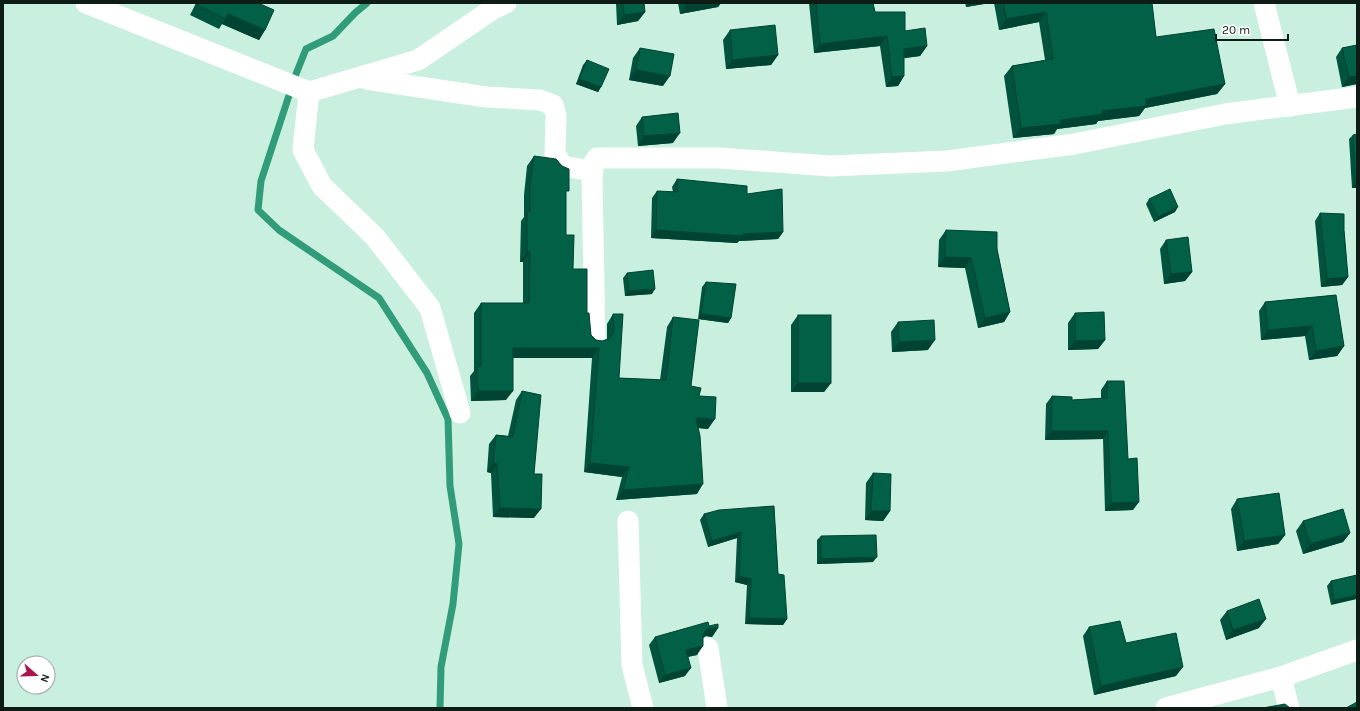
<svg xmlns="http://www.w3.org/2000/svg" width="1360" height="711" viewBox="0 0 1360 711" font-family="Karla,sans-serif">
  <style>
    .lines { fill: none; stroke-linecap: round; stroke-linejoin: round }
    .stream { stroke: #319c79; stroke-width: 7 }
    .minor { stroke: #fff; stroke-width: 21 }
    .wall { fill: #02533d }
    .shaded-wall { fill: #014332 }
    .building { fill: #026047; stroke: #014332 }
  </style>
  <rect width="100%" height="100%" fill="#c9efdf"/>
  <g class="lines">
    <path class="stream" d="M367 3 355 13 333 36 306 49 296 74 261 181 258 210 279 230 379 298 427 373 448 419 450 486 459 544 453 604 441 667 440 708"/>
    <g class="minor">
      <path d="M86 3 309 92 418 60 493 9 506 3"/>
      <path d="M1264 3 1290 106"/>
      <path d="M366 79 486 97 540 100 553 105 556 115 555 153 562 166 593 171"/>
      <path d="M309 92 303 150 322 186 375 237 430 308 460 413"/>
      <path d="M595 339 592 178 593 164 597 158H720L830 166 947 161 1074 144 1225 114 1357 97"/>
      <path d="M628 521 632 665 643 708"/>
      <path d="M708 648 717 708"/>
      <path d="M1281 677 1289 708"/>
      <path d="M1166 708 1281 677 1357 650"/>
    </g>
  </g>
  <g class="wall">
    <path d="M196 3H258L265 30 259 40 222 24 219 29 190 15Z"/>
    <path d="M616 3H644L645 12 638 21 617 25Z"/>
    <path d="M678 3H721L718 7 680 14Z"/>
    <path d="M809 3H873L875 12 905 31 927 46 920 56 904 58V76L898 86 886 87 880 46 814 53Z"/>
    <path d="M965 3H990L966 7Z"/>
    <path d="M994 3H1152L1156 37 1225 84 1217 94 1145 108 1139 116 1098 121 1096 124 1057 129 1054 134 1013 138 1004 76 1012 66 1045 60 1039 22 999 30Z"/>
    <path d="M730 30 778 55 771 65 726 69 723 40Z"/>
    <path d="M1357 45V84L1342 87 1336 57 1342 48Z"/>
    <path d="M640 48 663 86 629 80 633 58Z"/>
    <path d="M587 60 601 87 598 92 576 84 583 65Z"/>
    <path d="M642 117 673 143 638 146 636 126Z"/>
    <path d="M1353 135 1357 188H1352L1349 139Z"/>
    <path d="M534 156 566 195V235L573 269 587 313 591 335 596 340 602 341 607 340V324L613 314 619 378 660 380 667 327 673 317 691 386 699 396 708 429 698 428 697 494 616 500 622 477 584 472 592 358H513L506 400 471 401 470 376 474 371V313L481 303H523V262H520L521 221 524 217V195L527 166Z"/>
    <path d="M677 179 747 194 783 232 778 239 739 241 737 243 651 238 652 198 657 191 673 192 672 187Z"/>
    <path d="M1149 199 1175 212 1154 222 1146 204Z"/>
    <path d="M1320 213 1344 230 1348 277 1342 285 1321 287 1315 221Z"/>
    <path d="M946 230 997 249 1010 312 1004 322 978 328 965 268 938 267 939 240Z"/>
    <path d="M1166 240 1192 272 1185 281 1164 284 1160 249Z"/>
    <path d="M627 273 652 294 625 296 623 278Z"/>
    <path d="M706 282 731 318 728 323 698 319 702 287Z"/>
    <path d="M1336 295 1344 346 1337 356 1309 360 1305 336 1261 340 1259 311 1265 302Z"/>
    <path d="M1075 313 1105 340 1098 349 1068 350V323Z"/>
    <path d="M798 315 831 383 824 392H791V325Z"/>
    <path d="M898 322 928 350 892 352 891 332Z"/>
    <path d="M1107 381 1128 459 1133 510 1105 511 1103 439 1045 440 1046 404 1052 396 1072 400 1101 398V390Z"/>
    <path d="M522 391 534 474V518L493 517 491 473 487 472 489 444 496 435 508 436 516 400Z"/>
    <path d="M873 473 890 511 883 521 865 520 866 483Z"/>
    <path d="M1237 499 1285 535 1278 544 1237 551 1231 509Z"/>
    <path d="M774 506 778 574 787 619 783 625 745 624 747 585 735 582 737 538 708 547 700 520 704 514Z"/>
    <path d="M1303 521 1350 533 1343 542 1303 554 1296 531Z"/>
    <path d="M821 536 873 562 817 564V540Z"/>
    <path d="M1357 575 1331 605 1327 586 1331 581Z"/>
    <path d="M1227 611 1259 628 1226 640 1220 620Z"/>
    <path d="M709 626 718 628 712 637 706 636 703 638 697 655 688 657 685 676 659 683 649 645 655 637Z"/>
    <path d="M1089 627 1126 643 1176 676 1094 695 1083 636Z"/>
  </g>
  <g class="shaded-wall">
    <path d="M692 3H721L718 7 680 14 686 4Z"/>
    <path d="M969 3H990L966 7Z"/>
    <path d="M645 12 638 21 617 25 624 15Z"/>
    <path d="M1046 12 1039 22 999 30 1006 19Z"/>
    <path d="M228 14 265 30 259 40 222 24Z"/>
    <path d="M887 36 880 46 814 53 820 44Z"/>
    <path d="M927 46 920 56 898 59 904 49Z"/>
    <path d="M778 55 771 65 726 69 732 60Z"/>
    <path d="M636 70 670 76 663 86 629 80Z"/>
    <path d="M904 76 898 86 886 87 892 77Z"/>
    <path d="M1357 76V84L1342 87 1349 77Z"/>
    <path d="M579 79 601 87 598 92 576 84Z"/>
    <path d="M1225 84 1217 94 1145 108 1139 116 1098 121 1096 124 1057 129 1054 134 1013 138 1021 128 1102 111 1146 99Z"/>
    <path d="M680 133 673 143 638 146 644 136Z"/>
    <path d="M1355 183H1357V188H1352Z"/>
    <path d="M1178 207 1175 212 1154 222 1158 217Z"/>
    <path d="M656 230 743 234 783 232 778 239 739 241 737 243 651 238Z"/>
    <path d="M527 252H530L523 262H520Z"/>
    <path d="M945 257 971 258 965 268 938 267Z"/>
    <path d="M1192 272 1185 281 1164 284 1171 274Z"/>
    <path d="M1348 277 1342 285 1321 287 1327 279Z"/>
    <path d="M655 289 652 294 625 296 629 291Z"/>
    <path d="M1010 312 1004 322 978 328 985 318Z"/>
    <path d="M701 314 731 318 728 323 698 319Z"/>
    <path d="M1312 326 1305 336 1261 340 1268 330Z"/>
    <path d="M935 340 928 350 892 352 899 342Z"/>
    <path d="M1105 340 1098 349 1068 350 1075 341Z"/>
    <path d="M1344 346 1337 356 1309 360 1316 351Z"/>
    <path d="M513 348H599L592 358H506Z"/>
    <path d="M798 383H831L824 392H791Z"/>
    <path d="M478 391H513L506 400 471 401Z"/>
    <path d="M696 418 715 419 708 429 689 427Z"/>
    <path d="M1051 431H1108L1103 439 1045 440Z"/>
    <path d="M493 463 497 464 491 473 487 472Z"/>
    <path d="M590 463 629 467 622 477 584 472Z"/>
    <path d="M703 484 697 494 616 500 623 490Z"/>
    <path d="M1139 502 1133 510 1105 511 1111 503Z"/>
    <path d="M500 508 541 509 534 518 493 517Z"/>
    <path d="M871 511H890L883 521 865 520Z"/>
    <path d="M741 532 737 538 708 547 712 541Z"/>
    <path d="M1350 533 1343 542 1303 554 1310 544Z"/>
    <path d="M1285 535 1278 544 1237 551 1244 541Z"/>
    <path d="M877 557 873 562 817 564 821 559Z"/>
    <path d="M739 576 751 579 747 585 735 582Z"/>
    <path d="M1357 595V599L1331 605 1334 600Z"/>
    <path d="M749 618 787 619 783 625 745 624Z"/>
    <path d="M1266 619 1259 628 1226 640 1233 630Z"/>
    <path d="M712 628H718L712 637 706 636 700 639 706 630Z"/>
    <path d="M703 646 697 655 680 658 686 650Z"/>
    <path d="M1183 667 1176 676 1094 695 1101 686Z"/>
    <path d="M691 668 685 676 659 683 665 675Z"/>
  </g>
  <g class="building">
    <path d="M198 3H258L274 10 265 30 228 14 226 19 197 5Z"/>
    <path d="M623 3H644L645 12 624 15Z"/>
    <path d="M816 3H873L875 12H905V31L925 28 927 46 904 49V76L892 77 887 36 820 44Z"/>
    <path d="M1003 3H1152L1156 37 1214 29 1225 84 1146 99V106L1102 111 1103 114 1061 120V124L1021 128 1012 66 1053 59 1046 12 1006 19Z"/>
    <path d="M775 25 778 55 732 60 730 30Z"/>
    <path d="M1357 45V76L1349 77 1342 48Z"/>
    <path d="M640 48 674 54 670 76 636 70Z"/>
    <path d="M587 60 609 69 601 87 579 79Z"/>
    <path d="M678 113 680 133 644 136 642 117Z"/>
    <path d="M1357 134V183H1355L1353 135Z"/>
    <path d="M534 156 556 159 562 166 569 169V191H566V235H574L573 269H587V313H589L591 335 596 340 602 341 608 339 612 335 614 330 613 314H623L619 378 666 380 673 317 699 320 691 386 701 388 699 396 716 397 715 419 696 418 700 436 703 484 623 490 629 467 590 463 599 348H513V391H478L477 366H481V303H529L530 252H527V211H530V185Z"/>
    <path d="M677 179 747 186V194L782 189 783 232 743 234 742 236 656 230 657 191 678 192Z"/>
    <path d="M1170 189 1178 207 1158 217 1149 199Z"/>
    <path d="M1320 213 1344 214V230L1348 277 1327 279Z"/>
    <path d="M946 230 997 232V249L1010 312 985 318 971 258 945 257Z"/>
    <path d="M1188 237 1192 272 1171 274 1166 240Z"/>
    <path d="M653 270 655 289 629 291 627 273Z"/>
    <path d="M706 282 736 284 731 318 701 314Z"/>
    <path d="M1336 295 1344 346 1316 351 1312 326 1268 330 1265 302Z"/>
    <path d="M1104 312 1105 340 1075 341V313Z"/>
    <rect x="798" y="315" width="33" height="68"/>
    <path d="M934 320 935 340 899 342 898 322Z"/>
    <path d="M1107 381H1124L1128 459 1137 458 1139 502 1111 503 1108 431H1051L1052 396 1072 397V400L1107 398Z"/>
    <path d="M522 391 541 395 534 474H542L541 509 500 508 497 464 493 463 496 435 513 437Z"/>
    <path d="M873 473 891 474 890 511H871Z"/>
    <path d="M1279 493 1285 535 1244 541 1237 499Z"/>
    <path d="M774 506 778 574 784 575 787 619 749 618 751 579 739 576 741 532 712 541 704 514 719 510Z"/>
    <path d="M1343 509 1350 533 1310 544 1303 521Z"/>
    <path d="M876 535 877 557 821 559V536Z"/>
    <path d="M1357 575V595L1334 600 1331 581Z"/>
    <path d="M1259 599 1266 619 1233 630 1227 611Z"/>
    <path d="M1120 621 1126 643 1176 633 1183 667 1101 686 1089 627Z"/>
    <path d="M708 622 709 626 718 624V628H712L706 630 703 635V646L686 650 691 668 665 675 655 637Z"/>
    <path d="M1357 702V708H1346Z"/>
    <path d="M1285 704 1290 708H1263Z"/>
  </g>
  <rect width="1360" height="711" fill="none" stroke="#0e1c16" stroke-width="8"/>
  <g transform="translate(36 675) rotate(110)"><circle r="19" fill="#ffffff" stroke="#9fa4a2"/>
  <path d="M0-3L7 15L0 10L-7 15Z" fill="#a8144b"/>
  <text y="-6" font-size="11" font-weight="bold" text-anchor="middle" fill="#0e1c16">N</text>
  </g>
  <path d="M1216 34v6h72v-6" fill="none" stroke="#0e1c16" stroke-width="2"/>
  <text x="1222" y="34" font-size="12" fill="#0e1c16" stroke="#ffffff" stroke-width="3" paint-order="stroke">20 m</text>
</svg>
